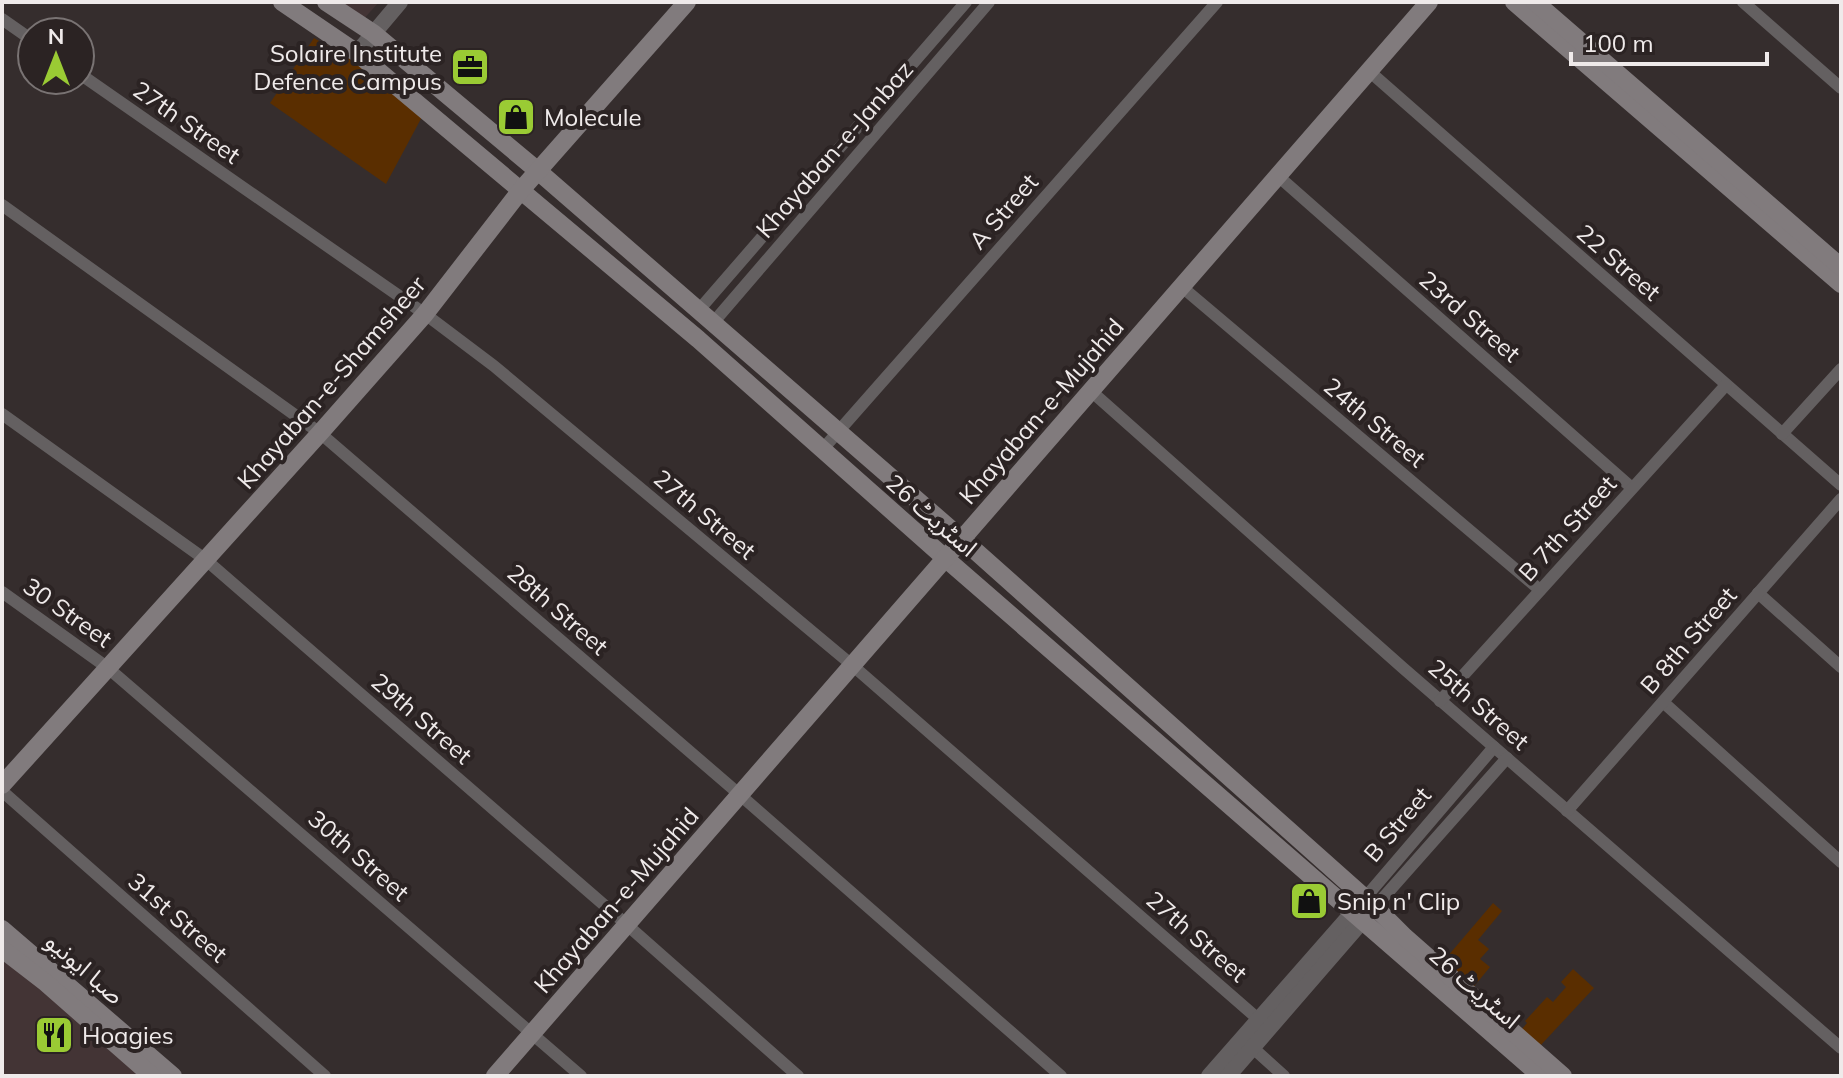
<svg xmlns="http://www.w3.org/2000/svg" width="1843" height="1078" viewBox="0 0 1843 1078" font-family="Mulish,'Noto Sans Arabic',sans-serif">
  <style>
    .built { fill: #433435 }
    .green { fill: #5a2e00 }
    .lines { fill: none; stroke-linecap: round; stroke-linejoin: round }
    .minor { stroke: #646061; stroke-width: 12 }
    .tertiary { stroke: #646061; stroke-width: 16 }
    .secondary { stroke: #817b7d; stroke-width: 18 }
    .labels { text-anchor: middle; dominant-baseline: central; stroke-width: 8; stroke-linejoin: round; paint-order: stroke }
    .poi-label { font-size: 24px; fill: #efeaea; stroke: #2b2323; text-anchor: start }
    .street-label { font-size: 24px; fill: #efeaea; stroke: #2b2323 }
  </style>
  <rect width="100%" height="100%" fill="#352d2d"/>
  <g class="built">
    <path d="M331 2H379L361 22Z"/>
    <path d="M2 957 144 1076H2Z"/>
  </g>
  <g class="green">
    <path d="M314 38 355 62 423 115 386 184 270 103Z"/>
    <path d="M1493 903 1502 911 1478 940 1489 949 1480 959 1490 967 1471 990 1441 964Z"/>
    <path d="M1573 969 1594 988 1540 1046 1522 1029 1527 1023 1525 1021 1547 997 1553 1002 1566 987 1561 982Z"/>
  </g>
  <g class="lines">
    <g class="minor">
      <path d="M1743 2 1841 88"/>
      <path d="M2 19 32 40"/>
      <path d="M1369 71 1841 485"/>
      <path d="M80 74 425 314 494 366 852 665 1265 1025"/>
      <path d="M1278 176 1632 488"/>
      <path d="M2 205 320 433 739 794 1061 1076"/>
      <path d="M1182 287 1540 590"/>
      <path d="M698 311 966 2"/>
      <path d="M712 324 989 2"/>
      <path d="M1091 391 1403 668 1841 1048"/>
      <path d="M2 414 206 560 626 924 798 1076"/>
      <path d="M1782 434 1841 369"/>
      <path d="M822 450 1217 2"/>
      <path d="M2 592 108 668 581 1076"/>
      <path d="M1758 593 1841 667"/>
      <path d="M1440 701 1726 385"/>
      <path d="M1663 702 1841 862"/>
      <path d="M2 791 325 1076"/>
      <path d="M1567 811 1841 499"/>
      <path d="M1365 898 1494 747"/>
      <path d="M1375 907 1507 758"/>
      <path d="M1253 1048 1284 1076"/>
    </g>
    <g class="tertiary">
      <path d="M357 53 400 2"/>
      <path d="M1209 1076 1361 903"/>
      <path d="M1228 1076 1371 911"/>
    </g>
    <g class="secondary">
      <path d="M282 2 357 53 698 339 945 558 1541 1076"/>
      <path d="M326 2 373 33 538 171 962 539 1375 907 1405 937 1563 1076"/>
      <path d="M1514 2 1841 284"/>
      <path d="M1535 2 1841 267"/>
      <path d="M2 785 320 433 425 314 521 190 687 2"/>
      <path d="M2 929 173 1076"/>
      <path d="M2 949 46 983 152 1076"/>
      <path d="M495 1076 1429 2"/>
    </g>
  </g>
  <defs>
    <symbol id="office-square" viewBox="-11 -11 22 22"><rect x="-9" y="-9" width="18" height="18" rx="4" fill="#9acb34" stroke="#2b2323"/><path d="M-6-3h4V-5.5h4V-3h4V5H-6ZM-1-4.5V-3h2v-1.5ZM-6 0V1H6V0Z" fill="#111"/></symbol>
    <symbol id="shop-square" viewBox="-11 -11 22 22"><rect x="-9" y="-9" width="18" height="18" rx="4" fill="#9acb34" stroke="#2b2323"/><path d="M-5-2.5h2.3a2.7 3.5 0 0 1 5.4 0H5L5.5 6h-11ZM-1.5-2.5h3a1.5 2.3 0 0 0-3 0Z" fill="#111"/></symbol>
    <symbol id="restaurant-square" viewBox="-11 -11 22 22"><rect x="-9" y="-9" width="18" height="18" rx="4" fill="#9acb34" stroke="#2b2323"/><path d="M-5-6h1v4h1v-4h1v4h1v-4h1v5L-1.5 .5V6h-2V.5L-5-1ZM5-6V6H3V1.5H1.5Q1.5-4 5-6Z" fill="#111"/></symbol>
  </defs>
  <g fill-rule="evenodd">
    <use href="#office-square" x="448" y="45" width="44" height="44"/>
    <use href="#shop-square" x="494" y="95" width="44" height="44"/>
    <use href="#shop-square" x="1287" y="879" width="44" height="44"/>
    <use href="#restaurant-square" x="32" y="1013" width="44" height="44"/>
  </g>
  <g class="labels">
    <g class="poi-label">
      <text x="442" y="53" text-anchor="end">Solaire Institute<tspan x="442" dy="28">Defence Campus</tspan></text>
      <text x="544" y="117">Molecule</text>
      <text x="1337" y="901">Snip n' Clip</text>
      <text x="82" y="1035">Hoagies</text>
    </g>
    <g class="street-label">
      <text transform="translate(187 122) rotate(35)">27th Street</text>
      <text transform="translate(834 149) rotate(-49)">Khayaban-e-Janbaz</text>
      <text transform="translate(1003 211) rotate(-49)">A Street</text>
      <text transform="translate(1619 262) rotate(41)">22 Street</text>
      <text transform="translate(1470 316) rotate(41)">23rd Street</text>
      <text transform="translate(331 382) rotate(-49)">Khayaban-e-Shamsheer</text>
      <text transform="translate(1041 411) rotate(-49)">Khayaban-e-Mujahid</text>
      <text transform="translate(1375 422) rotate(40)">24th Street</text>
      <text transform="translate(705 514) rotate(40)">27th Street</text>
      <text transform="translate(932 515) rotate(41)">اسٹریٹ 26</text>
      <text transform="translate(1567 528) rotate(-48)">B 7th Street</text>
      <text transform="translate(558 609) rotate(41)">28th Street</text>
      <text transform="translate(68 612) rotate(35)">30 Street</text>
      <text transform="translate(1688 640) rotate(-49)">B 8th Street</text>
      <text transform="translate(1479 704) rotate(41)">25th Street</text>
      <text transform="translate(422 718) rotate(41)">29th Street</text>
      <text transform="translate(1397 824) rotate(-50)">B Street</text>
      <text transform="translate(359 855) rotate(41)">30th Street</text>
      <text transform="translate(616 900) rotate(-49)">Khayaban-e-Mujahid</text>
      <text transform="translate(178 917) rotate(41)">31st Street</text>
      <text transform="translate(1197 936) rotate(41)">27th Street</text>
      <text transform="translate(85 968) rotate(41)">صبا ایونیو</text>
      <text transform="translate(1475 987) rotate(41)">اسٹریٹ 26</text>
    </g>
  </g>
  <rect width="1843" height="1078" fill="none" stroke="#efeaea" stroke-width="8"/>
  <g transform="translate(56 56)"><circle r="38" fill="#2b2323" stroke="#797373" stroke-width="2"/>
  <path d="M0-6L14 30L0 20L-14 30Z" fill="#9acb34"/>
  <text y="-12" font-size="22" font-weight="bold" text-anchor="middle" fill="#efeaea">N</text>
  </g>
  <path d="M1571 52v12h196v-12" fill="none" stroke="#efeaea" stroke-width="4"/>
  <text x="1583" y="52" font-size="24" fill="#efeaea" stroke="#2b2323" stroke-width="6" paint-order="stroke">100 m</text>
</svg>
